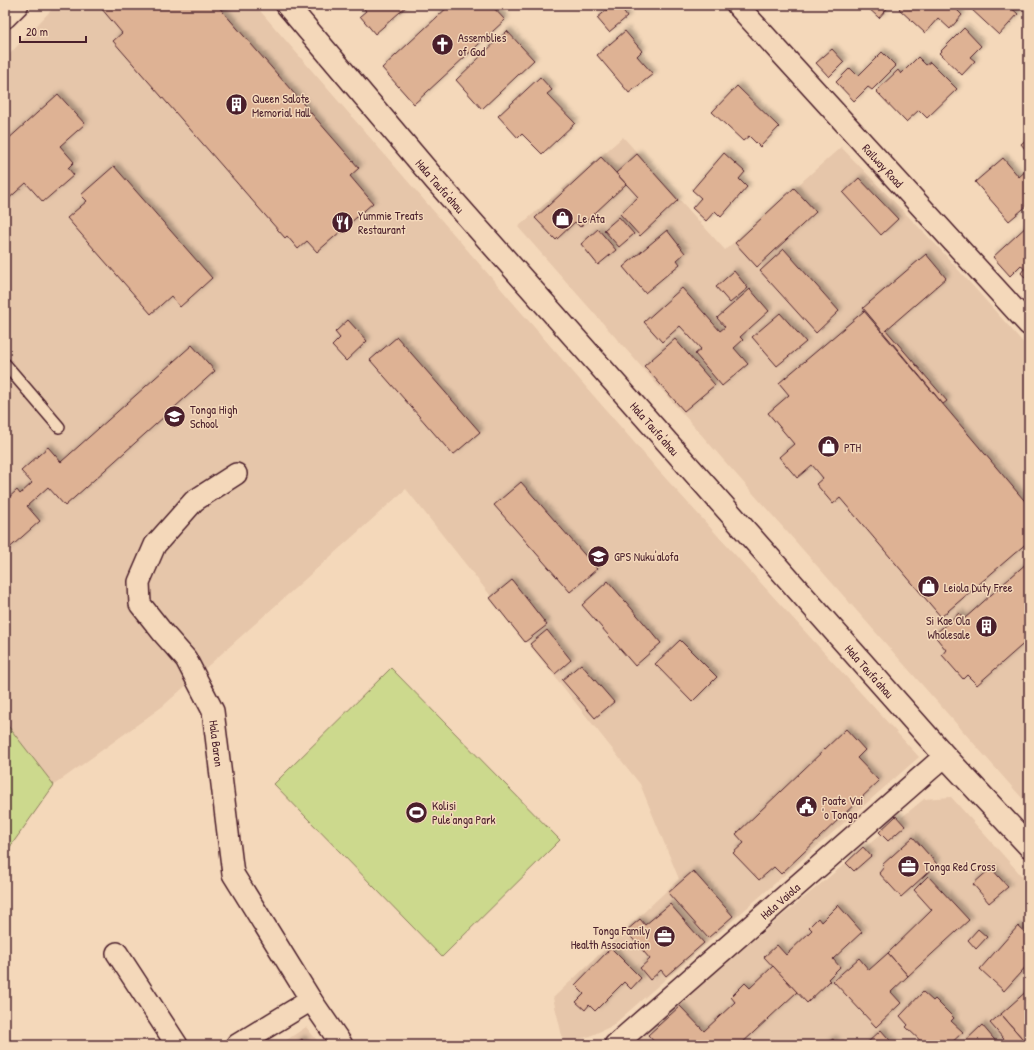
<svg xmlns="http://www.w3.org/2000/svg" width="1034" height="1050" viewBox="0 0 1034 1050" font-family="'Patrick Hand',sans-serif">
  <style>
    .built { fill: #e6c6aa }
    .green { fill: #ccd98d; stroke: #8b7c5c }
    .building { fill: #deb294; stroke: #4a1f2b; filter: url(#shadow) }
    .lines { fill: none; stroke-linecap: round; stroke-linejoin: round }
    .service-casing { stroke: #4a1f2b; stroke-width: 14 }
    .minor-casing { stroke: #4a1f2b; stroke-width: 24 }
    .primary-casing { stroke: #4a1f2b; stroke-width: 25 }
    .service { stroke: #f4d8ba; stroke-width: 11 }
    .minor { stroke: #f4d8ba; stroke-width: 21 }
    .primary { stroke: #f4d8ba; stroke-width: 22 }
    .labels { text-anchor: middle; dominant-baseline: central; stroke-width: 3; stroke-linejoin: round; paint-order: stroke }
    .poi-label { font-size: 12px; fill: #4a1f2b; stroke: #f4d8ba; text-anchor: start }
    .street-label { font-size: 12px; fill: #4a1f2b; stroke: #f4d8ba }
  </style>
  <defs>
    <filter id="shadow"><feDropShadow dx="3.5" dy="-3.5" stdDeviation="2" flood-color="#0004"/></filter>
  </defs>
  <rect width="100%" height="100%" fill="#f4d8ba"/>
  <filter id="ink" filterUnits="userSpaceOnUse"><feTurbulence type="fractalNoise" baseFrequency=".025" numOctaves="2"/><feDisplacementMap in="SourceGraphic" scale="8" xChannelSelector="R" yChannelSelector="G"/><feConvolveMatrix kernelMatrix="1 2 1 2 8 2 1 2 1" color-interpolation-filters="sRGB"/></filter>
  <g filter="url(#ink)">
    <g class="built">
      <path d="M56 5H255L658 470 919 757 612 1026 590 1036 564 1044 553 998 679 879 640 784 406 489 163 706 54 785 5 854V59Z"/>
      <path d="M623 137 725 250 841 147 938 247 1029 349V806L518 227Z"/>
      <path d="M951 797 1029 884V1045H630L795 905 924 799Z"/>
      <path d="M306 1027 321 1045H279Z"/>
    </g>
    <g class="green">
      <path d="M391 668 560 840 442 957 274 784Z"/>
      <path d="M5 722 54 785 5 854Z"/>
    </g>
    <g class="building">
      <path d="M104 5H217L359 168 350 176 373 203 317 252 307 241 298 249 287 236 285 238 113 41 122 33 101 8Z"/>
      <path d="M361 5H408L375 34 360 16 366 11Z"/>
      <path d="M450 5H491L505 20 414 104 382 68Z"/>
      <path d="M613 5H619L627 17 609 32 597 18Z"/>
      <path d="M865 5H890L879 18Z"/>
      <path d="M903 5H952L962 15 950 29 938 18 925 33 899 9Z"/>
      <path d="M972 5H1008L1018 14 999 35 970 8Z"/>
      <path d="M964 28 981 46 970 57 975 61 962 75 939 53Z"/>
      <path d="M507 31 534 60 482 109 456 80Z"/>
      <path d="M625 31 642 51 637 56 653 74 629 93 597 55Z"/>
      <path d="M832 49 844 62 829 77 816 63Z"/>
      <path d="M882 52 896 66 872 90 868 87 854 101 836 82 850 68 858 76Z"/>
      <path d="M918 57 926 65 930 62 957 89 927 118 919 110 906 122 876 91 898 70 901 74Z"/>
      <path d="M540 77 552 90 547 94 575 123 542 154 522 134 518 138 498 116Z"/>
      <path d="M737 86 779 127 760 147 749 136 743 141 712 112Z"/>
      <path d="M58 94 85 124 60 146 74 162 68 168 74 175 43 202 26 183 5 202V142Z"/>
      <path d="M1029 137V154L1021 144Z"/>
      <path d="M724 153 745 172 739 179 747 187 721 217 715 211 706 221 692 208 701 198 692 190Z"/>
      <path d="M637 154 678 200 640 236 620 214 638 197 616 173Z"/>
      <path d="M601 157 626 184 580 227 575 222 556 240 535 218Z"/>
      <path d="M1003 158 1019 177 1029 168V204L1009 221 975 182Z"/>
      <path d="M114 166 212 278 180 307 171 296 151 314 67 218 87 201 81 195Z"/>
      <path d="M859 178 898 219 881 235 843 193Z"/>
      <path d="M794 188 816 212 757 267 735 243Z"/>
      <path d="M619 217 634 234 619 247 604 230Z"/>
      <path d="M1029 224V282L1021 273 1024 269 1021 265 1010 276 993 257Z"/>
      <path d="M598 229 616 250 598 265 581 244Z"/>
      <path d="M667 230 685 253 677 260 680 264 645 293 623 267Z"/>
      <path d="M784 249 839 311 816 333 760 271Z"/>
      <path d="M926 254 946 278 886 330 947 401 943 404 863 308Z"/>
      <path d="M734 271 748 288 730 303 716 287Z"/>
      <path d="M682 288 720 331 725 327 717 318 750 289 769 311 740 337 743 340 734 348 748 364 722 386 695 354 701 349 680 326 662 342 644 322Z"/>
      <path d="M864 311 1029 506V541L941 617 840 498 833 504 816 484 823 478 812 465 797 478 779 457 794 444 768 413 789 395 779 383Z"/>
      <path d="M780 313 806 342 777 366 752 337Z"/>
      <path d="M348 320 367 341 346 361 332 346 340 338 335 332Z"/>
      <path d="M397 337 480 432 453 455 370 360Z"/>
      <path d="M675 339 715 385 684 411 644 366Z"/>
      <path d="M192 345 215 371 65 506 48 487 27 506 40 521 5 552V501L17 490 20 494 32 483 21 471 48 447 61 462Z"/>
      <path d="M521 482 597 569 570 592 494 505Z"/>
      <path d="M1029 561V639L977 685 967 675 963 679 942 655 946 650 934 635 959 613 964 619Z"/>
      <path d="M512 580 547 625 525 642 490 598Z"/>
      <path d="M608 581 661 643 635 666 582 605Z"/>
      <path d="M547 630 571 660 555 674 530 644Z"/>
      <path d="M680 640 717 677 692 702 655 664Z"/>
      <path d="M581 664 614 702 595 718 562 680Z"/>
      <path d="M846 729 865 750 857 758 879 781 781 874 774 867 759 880 733 853 744 843 736 834Z"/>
      <path d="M896 816 905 826 888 841 879 832Z"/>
      <path d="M913 837 937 864 901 897 879 873 884 867 882 865Z"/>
      <path d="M863 847 871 856 854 871 846 863Z"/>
      <path d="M991 868 1008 887 989 903 973 884Z"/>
      <path d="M693 871 733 916 708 938 668 893Z"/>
      <path d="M928 876 969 920 908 976 888 953 932 910 914 890Z"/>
      <path d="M670 904 704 943 666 976 661 970 650 980 640 968 650 959 626 931 640 919 645 925Z"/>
      <path d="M838 905 862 932 833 959 840 967 828 979 830 981 807 1003 764 957 777 945 786 955 812 930 809 927 818 918 821 922Z"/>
      <path d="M1018 926 1029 936V963L1004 991 980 969Z"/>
      <path d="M978 929 987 937 976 949 968 940Z"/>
      <path d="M611 948 641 978 631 989 624 982 595 1011 589 1005 585 1010 576 1002 584 994 575 985Z"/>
      <path d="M888 953 908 976 891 992 901 1003 876 1027 833 981 859 958 869 970Z"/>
      <path d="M773 966 797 992 740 1045H657L648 1035 680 1006 704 1031 735 1002 731 997 745 983 750 988Z"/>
      <path d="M1029 989V1045H1028L1001 1014Z"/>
      <path d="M923 992 933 1001 935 999 954 1018 951 1021 963 1032 949 1045H925L906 1027 908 1025 900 1016Z"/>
      <path d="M1001 1014 1028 1045H1009L990 1023Z"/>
      <path d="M982 1025 999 1045H961Z"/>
      <path d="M881 1030 894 1045H865Z"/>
      <path d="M302 1039 306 1045H294Z"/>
      <path d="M833 1039 837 1045H824Z"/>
    </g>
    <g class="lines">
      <defs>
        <path id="service" d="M5 364 59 427"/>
        <g id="minor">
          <path id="s1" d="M737 5 1029 325"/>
          <path id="s2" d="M236 474 194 501 155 545 139 582 140 604 163 633 186 659 213 711 233 874 311 1000 342 1045"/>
          <path d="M117 953 177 1045"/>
          <path d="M237 1045 311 1000"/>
          <path id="s3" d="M615 1045 945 756"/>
        </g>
        <g id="primary">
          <path id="s4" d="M287 5 436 181 945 756 1029 846"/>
          <path d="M5 17 17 5"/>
        </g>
      </defs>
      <use href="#service" class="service-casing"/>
      <use href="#minor" class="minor-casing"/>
      <use href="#primary" class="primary-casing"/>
      <use href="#service" class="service"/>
      <use href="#minor" class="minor"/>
      <use href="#primary" class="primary"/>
    </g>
  </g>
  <defs>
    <symbol id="church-disc" viewBox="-11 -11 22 22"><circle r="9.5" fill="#4a1f2b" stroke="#f4d8ba"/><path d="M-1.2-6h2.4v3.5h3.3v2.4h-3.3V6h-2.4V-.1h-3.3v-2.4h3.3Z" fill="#fff"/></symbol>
    <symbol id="building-disc" viewBox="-11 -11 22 22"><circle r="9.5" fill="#4a1f2b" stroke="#f4d8ba"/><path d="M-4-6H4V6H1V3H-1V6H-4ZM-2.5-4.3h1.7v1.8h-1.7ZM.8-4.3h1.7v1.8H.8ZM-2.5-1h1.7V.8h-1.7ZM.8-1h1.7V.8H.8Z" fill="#fff"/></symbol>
    <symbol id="shop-disc" viewBox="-11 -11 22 22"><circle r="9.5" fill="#4a1f2b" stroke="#f4d8ba"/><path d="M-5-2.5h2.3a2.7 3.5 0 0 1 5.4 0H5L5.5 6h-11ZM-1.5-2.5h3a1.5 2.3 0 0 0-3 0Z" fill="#fff"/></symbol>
    <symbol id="restaurant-disc" viewBox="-11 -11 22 22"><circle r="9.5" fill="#4a1f2b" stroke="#f4d8ba"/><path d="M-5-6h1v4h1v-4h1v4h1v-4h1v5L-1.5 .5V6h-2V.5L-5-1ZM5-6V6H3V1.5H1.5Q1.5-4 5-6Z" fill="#fff"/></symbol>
    <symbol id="school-disc" viewBox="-11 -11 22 22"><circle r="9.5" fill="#4a1f2b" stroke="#f4d8ba"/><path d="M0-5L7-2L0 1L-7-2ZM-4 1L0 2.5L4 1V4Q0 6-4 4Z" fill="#fff"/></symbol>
    <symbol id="civic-disc" viewBox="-11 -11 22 22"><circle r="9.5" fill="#4a1f2b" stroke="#f4d8ba"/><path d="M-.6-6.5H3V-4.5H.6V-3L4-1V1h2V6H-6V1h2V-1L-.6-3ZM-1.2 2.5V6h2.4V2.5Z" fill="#fff"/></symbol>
    <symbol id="stadium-disc" viewBox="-11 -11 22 22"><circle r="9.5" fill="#4a1f2b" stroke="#f4d8ba"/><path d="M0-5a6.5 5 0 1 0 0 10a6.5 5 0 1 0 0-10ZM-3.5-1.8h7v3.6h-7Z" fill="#fff"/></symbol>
    <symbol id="office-disc" viewBox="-11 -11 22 22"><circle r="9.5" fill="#4a1f2b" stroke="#f4d8ba"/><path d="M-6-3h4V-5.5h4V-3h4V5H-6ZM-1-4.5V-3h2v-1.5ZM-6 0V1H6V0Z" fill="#fff"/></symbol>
  </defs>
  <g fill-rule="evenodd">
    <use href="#church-disc" x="430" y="32" width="25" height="25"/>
    <use href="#building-disc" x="224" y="92" width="25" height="25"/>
    <use href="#shop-disc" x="550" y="206" width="25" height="25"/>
    <use href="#restaurant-disc" x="330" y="210" width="25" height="25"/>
    <use href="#school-disc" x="162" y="404" width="25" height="25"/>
    <use href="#shop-disc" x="816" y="434" width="25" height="25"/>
    <use href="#school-disc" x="586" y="544" width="25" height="25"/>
    <use href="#shop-disc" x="916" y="574" width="25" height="25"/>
    <use href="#building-disc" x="974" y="614" width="25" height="25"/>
    <use href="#civic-disc" x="794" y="794" width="25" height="25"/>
    <use href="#stadium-disc" x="404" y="800" width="25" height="25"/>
    <use href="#office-disc" x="896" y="854" width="25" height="25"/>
    <use href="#office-disc" x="652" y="924" width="25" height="25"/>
  </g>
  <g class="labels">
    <g class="poi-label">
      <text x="458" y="37">Assemblies<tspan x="458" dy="14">of God</tspan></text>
      <text x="252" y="98">Queen Salote<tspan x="252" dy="14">Memorial Hall</tspan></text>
      <text x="358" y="215">Yummie Treats<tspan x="358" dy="14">Restaurant</tspan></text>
      <text x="578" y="218">Le Ata</text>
      <text x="190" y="409">Tonga High<tspan x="190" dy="14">School</tspan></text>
      <text x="844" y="447">PTH</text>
      <text x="614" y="556">GPS Nuku'alofa</text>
      <text x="944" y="587">Leiola Duty Free</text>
      <text x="970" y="620" text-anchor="end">Si Kae Ola<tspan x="970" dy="14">Wholesale</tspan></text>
      <text x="822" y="800">Poate Vai<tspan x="822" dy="14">'o Tonga</tspan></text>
      <text x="432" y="805">Kolisi<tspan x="432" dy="14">Pule'anga Park</tspan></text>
      <text x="924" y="866">Tonga Red Cross</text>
      <text x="650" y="930" text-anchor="end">Tonga Family<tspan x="650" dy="14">Health Association</tspan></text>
    </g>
    <g class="street-label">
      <text stroke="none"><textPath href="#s1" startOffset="217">Railway Road</textPath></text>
      <text stroke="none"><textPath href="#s4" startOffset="237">Hala Taufa'ahau</textPath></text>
      <text stroke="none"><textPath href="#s4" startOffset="561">Hala Taufa'ahau</textPath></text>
      <text stroke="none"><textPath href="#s4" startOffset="885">Hala Taufa'ahau</textPath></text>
      <text stroke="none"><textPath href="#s2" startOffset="334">Hala Baron</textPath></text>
      <text stroke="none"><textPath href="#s3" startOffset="219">Hala Vaiola</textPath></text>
    </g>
  </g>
  <rect width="1034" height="1050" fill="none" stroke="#f4d8ba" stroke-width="20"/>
  <rect x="10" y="10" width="1014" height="1030" fill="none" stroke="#4a1f2b" stroke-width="1.5" filter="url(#ink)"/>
  <path d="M20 36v6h66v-6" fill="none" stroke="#4a1f2b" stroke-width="2"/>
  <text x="26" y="36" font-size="12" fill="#4a1f2b" stroke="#f4d8ba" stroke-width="3" paint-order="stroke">20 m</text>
</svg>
